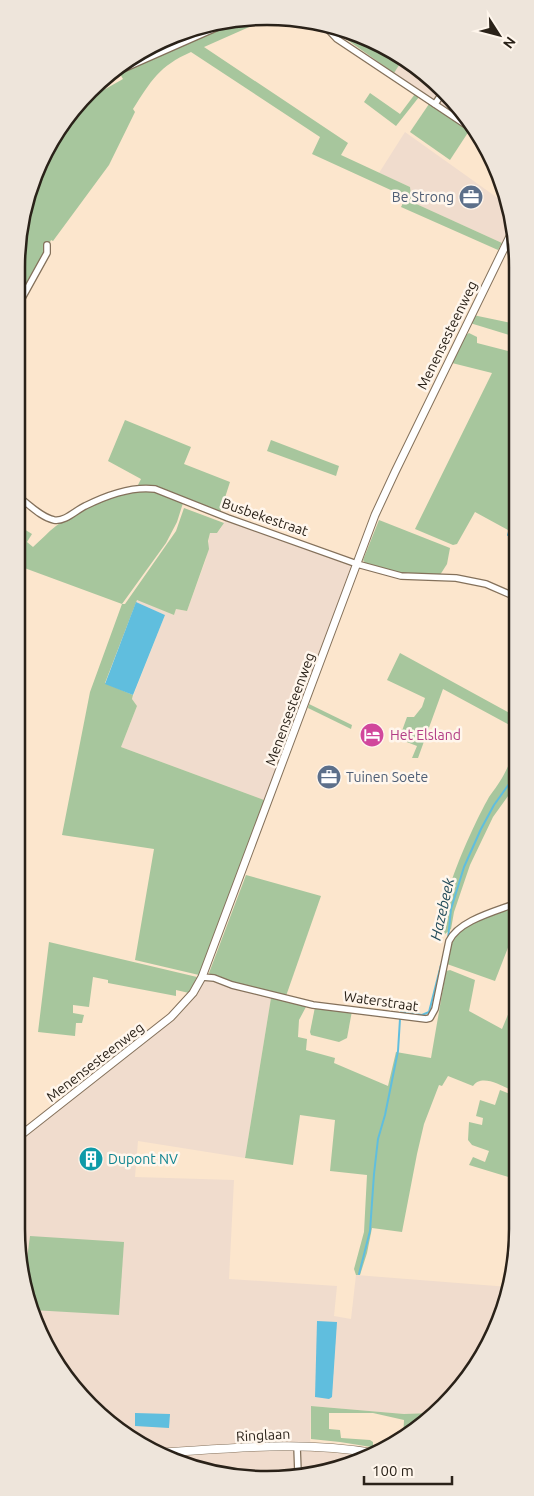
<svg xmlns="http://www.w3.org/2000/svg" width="534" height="1496" viewBox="0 0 534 1496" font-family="Ubuntu,sans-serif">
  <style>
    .industrial { fill: #f0dccd }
    .green { fill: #a7c69d }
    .water { fill: #60bede }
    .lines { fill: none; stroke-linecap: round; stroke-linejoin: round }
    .stream { stroke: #60bede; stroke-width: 2 }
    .minor-casing { stroke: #84715b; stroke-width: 8 }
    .tertiary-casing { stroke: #84715b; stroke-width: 9 }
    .secondary-casing { stroke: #84715b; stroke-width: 9 }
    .minor { stroke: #fff; stroke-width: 5.5 }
    .tertiary { stroke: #fff; stroke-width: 7 }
    .secondary { stroke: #fff; stroke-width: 8 }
    .labels { text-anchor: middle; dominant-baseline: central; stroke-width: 5; stroke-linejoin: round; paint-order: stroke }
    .service-label { font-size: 14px; fill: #4e5e75; stroke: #fff6ec; text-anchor: end }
    .street-label { font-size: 14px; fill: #2a2219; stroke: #fff6ec }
    .hotel-label { font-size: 14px; fill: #b23c85; stroke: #fff6ec; text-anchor: start }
    .culture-label { font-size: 14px; fill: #0d838f; stroke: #fff6ec; text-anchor: start }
    .water-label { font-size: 15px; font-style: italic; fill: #254e5c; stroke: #fff6ec }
    .rim { fill: none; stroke: #2a2219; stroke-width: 2.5 }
  </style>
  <rect width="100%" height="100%" fill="#fce6cd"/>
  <g class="industrial">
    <path d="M403 59 455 101 472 127 394 73Z"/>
    <path d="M405 132 506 204 512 222 502 243 412 202 410 187 379 173Z"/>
    <path d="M225 519 352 565 264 800 121 747 137 706 132 699 165 615 136 602 137 599 174 615 176 609 187 611 206 559 210 532 217 533 221 528Z"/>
    <path d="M205 980 271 998 245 1158 138 1141 135 1177 234 1180 229 1279 337 1286 334 1316 351 1319 356 1275 509 1287V1295L475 1369 431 1413 404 1414 311 1406 310 1450 364 1456 332 1471 235 1478 156 1454 79 1395 35 1325 16 1229V1142L175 1019 186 1007Z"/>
  </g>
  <g class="green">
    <path d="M242 19 265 20 204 47 348 143 341 155 410 187 412 202 502 243 498 250 401 207 406 197 312 154 320 137 191 52C159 66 151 81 133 109L135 112 109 165 53 241 51 240 37 271 16 303V267L25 202 68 115 84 101 123 79 120 74Z"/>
    <path d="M329 25 393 50 403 59 394 73 339 34Z"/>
    <path d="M370 93 400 114 415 94 419 97 396 126 364 102Z"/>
    <path d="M429 104 469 131 450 160 410 132Z"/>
    <path d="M473 315 516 324V337L470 323Z"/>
    <path d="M469 333 477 337V343L516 353V428L515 427C503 462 520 496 508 530L475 512 457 544 453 545 415 529 492 373 452 363 466 335Z"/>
    <path d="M125 420 191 447 184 464 230 482 220 513 175 495 137 487 141 479 108 461Z"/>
    <path d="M271 440 339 466 336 476 267 451Z"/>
    <path d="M151 490 183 503 177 522 166 543 122 604H125L176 531 184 508 224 523 217 533H210L208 541 209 549 187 611 176 609 174 615 137 600 105 683 133 695 132 699 137 706 121 747 264 800 219 926 199 975 135 960 154 849 62 835 90 692 122 604 19 566 16 573V524L32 534 27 542 33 547C41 540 48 532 56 526 83 505 118 493 151 490Z"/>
    <path d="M379 520 450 548 447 564 440 575 399 573 366 564 363 560Z"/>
    <path d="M400 653 517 717V729L443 689 418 758H412L417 746 399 739 407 717H414L422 707 425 698 387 680Z"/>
    <path d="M309 704 352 725 351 729 308 708Z"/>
    <path d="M517 746V781L513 789 493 817 470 865 454 912 451 929 445 934C433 909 475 822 489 797 493 791 498 785 502 778 508 768 512 757 517 746Z"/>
    <path d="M246 875 321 896 286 996C272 993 216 981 209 973Z"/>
    <path d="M517 904V947L509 945 495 981 447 964 453 937 465 927Z"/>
    <path d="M49 942 197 977 189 993 176 990V996L108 983V980L93 977 89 1007 73 1005V1013L84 1015 82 1023H76L75 1036 38 1032Z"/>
    <path d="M450 970 475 980 469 1011 502 1029 517 993V1093C506 1088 482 1072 473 1086L448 1076 442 1086 439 1085 424 1124 417 1154 402 1232 372 1228 367 1253 360 1275H356L354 1269 364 1232 367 1175 330 1171 335 1120 300 1115 293 1165 245 1158 271 998 307 1005 299 1020 298 1037 307 1039 306 1050 335 1058 334 1063 388 1086 396 1052 431 1058 446 971Z"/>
    <path d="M315 1007 352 1011 347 1038 339 1042 311 1035 310 1032Z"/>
    <path d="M500 1090 517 1097 518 1180 469 1165 473 1157 485 1162 489 1151 472 1145 468 1140 469 1122 482 1125 483 1118 476 1116 480 1100 495 1105Z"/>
    <path d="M30 1236 124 1242 119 1315 32 1310 25 1274Z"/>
    <path d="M311 1406 404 1414 431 1413 407 1437 403 1439 404 1420 373 1413H329V1429L340 1430 341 1438 370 1440 373 1442V1447H371L340 1442 311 1439Z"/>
  </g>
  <g class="water">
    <path d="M136 602 165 615 133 695 105 684Z"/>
    <path d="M317 1321 337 1322 332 1397 329 1399 315 1397Z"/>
    <path d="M135 1413 170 1414 169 1428 135 1426Z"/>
  </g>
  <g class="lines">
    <g class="stream">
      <path d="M508 535C512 523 515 512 515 500 515 475 507 452 516 428"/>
      <path d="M448 939 451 909 464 867 481 829 494 805 509 784 517 764"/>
      <path d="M401 1012 422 1015 429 1012 441 965"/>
      <path d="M359 1274 370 1231 374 1174 378 1139 385 1115 398 1051 400 1019"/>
    </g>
    <defs>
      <g id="minor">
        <path d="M323 24 337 39 475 131"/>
        <path d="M116 72 236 19"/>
        <path d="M435 104 443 92"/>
        <path d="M16 309 47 253V245"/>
        <path d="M16 495C28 503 40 517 54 520 65 522 76 510 85 506 105 496 132 486 155 489L228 518 357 564 401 576 456 578 486 584 516 597"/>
        <path d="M202 977 214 978 232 985 313 1005 426 1019 430 1018 435 1009 449 941C459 920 497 911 517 903"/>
        <path d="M297 1446 298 1473"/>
      </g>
      <path id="tertiary" d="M16 1139 171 1017 193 993 202 977 375 515 395 472 514 228"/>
      <path id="secondary" d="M155 1453C227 1449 300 1440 373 1453"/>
    </defs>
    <use href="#minor" class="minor-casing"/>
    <use href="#tertiary" class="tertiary-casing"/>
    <use href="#secondary" class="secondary-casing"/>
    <use href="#minor" class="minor"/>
    <use href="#tertiary" class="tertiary"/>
    <use href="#secondary" class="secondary"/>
  </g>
  <defs>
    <symbol id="office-disc" viewBox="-11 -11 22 22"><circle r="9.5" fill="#5c6f8a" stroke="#fff6ec"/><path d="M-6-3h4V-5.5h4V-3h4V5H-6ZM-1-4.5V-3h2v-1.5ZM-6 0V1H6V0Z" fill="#fff"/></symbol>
    <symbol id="hotel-disc" viewBox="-11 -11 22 22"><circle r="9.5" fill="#d1479c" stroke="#fff6ec"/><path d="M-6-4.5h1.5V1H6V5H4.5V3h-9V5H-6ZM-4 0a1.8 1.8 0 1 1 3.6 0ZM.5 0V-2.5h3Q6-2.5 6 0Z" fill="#fff"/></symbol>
    <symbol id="building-disc" viewBox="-11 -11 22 22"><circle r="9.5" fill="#0f9aa8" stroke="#fff6ec"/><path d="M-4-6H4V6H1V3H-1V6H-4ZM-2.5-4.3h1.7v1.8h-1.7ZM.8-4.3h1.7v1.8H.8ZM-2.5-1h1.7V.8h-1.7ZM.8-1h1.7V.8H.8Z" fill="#fff"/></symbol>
  </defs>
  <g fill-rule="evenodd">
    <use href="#office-disc" x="457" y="183" width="28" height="28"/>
    <use href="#hotel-disc" x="358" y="721" width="28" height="28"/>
    <use href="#office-disc" x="315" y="763" width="28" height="28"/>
    <use href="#building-disc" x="77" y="1145" width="28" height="28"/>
  </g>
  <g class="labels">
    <g class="service-label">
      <text x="454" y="197">Be Strong</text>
      <text x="346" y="777" text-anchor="start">Tuinen Soete</text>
    </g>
    <g class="street-label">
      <text transform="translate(447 335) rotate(-64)">Menensesteenweg</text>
      <text transform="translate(265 517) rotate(19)">Busbekestraat</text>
      <text transform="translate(290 709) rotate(-70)">Menensesteenweg</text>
      <text transform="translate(381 1001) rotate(8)">Waterstraat</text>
      <text transform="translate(95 1062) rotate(-38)">Menensesteenweg</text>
      <text transform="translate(263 1435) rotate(-3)">Ringlaan</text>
    </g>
    <g class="hotel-label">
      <text x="390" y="735">Het Elsland</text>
    </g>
    <g class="culture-label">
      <text x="108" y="1159">Dupont NV</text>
    </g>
    <g class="water-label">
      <text transform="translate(442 909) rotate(-77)">Hazebeek</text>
    </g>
  </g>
  <path d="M0 0H534V1496H0ZM267 25H267A242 242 0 0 1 509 267V1229A242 242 0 0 1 267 1471H267A242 242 0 0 1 25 1229V267A242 242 0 0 1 267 25Z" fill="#eee5db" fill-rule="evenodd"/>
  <path class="rim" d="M267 25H267A242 242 0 0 1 509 267V1229A242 242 0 0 1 267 1471H267A242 242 0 0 1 25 1229V267A242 242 0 0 1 267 25Z"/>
  <g transform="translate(499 35) rotate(126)" stroke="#fff6ec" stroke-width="4" paint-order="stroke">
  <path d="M0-4L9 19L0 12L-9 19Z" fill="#2a2219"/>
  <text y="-8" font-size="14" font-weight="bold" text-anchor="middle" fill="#2a2219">N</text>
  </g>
  <path d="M364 1476v8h88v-8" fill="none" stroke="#2a2219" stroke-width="2.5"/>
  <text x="372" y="1476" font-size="15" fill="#2a2219" stroke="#fff6ec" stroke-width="4" paint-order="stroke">100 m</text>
</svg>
